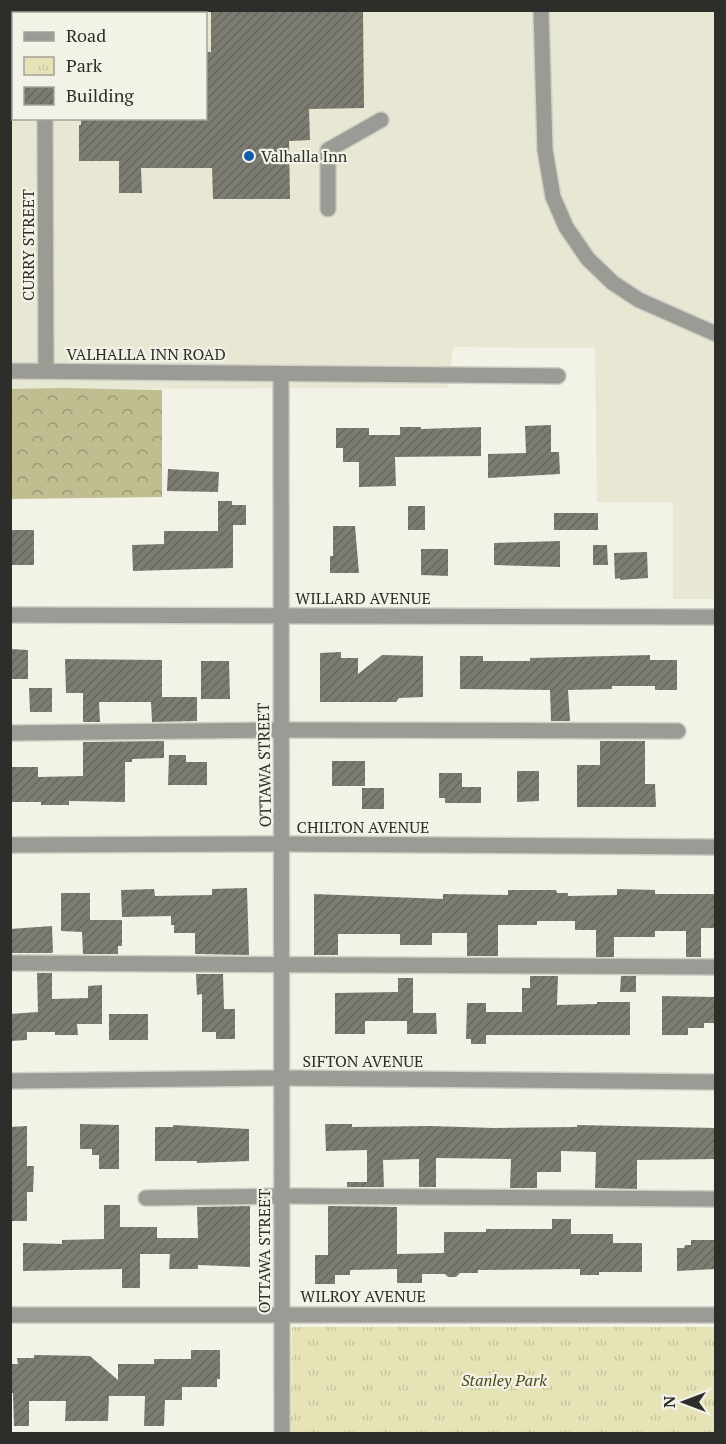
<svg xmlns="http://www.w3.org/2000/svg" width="726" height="1444" viewBox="0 0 726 1444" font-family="'PT Serif',serif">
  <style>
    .built { fill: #e8e7d4; fill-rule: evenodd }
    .forest { fill: url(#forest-crowns) }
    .park { fill: url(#park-tufts) }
    .building { fill: url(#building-hatch) }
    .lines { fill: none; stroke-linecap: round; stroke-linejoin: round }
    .minor-casing { stroke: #cfcfc5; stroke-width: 18 }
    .minor { stroke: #9b9b96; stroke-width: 15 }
    .poi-dot { fill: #115baa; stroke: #f3f2e7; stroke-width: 2 }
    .labels { text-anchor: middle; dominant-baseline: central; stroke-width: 4.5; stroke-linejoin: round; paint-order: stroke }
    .poi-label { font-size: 16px; fill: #2d2d29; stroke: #f3f2e7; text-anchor: start }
    .street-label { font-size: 16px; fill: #2d2d29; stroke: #f3f2e7 }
    .park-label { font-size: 16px; font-style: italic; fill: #4e4a15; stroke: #f3f2e7 }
  </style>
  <defs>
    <pattern id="forest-crowns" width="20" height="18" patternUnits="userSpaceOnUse" patternTransform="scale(1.5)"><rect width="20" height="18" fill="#c0bd90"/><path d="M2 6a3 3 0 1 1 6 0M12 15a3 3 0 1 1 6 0" fill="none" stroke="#9c9a76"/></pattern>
    <pattern id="park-tufts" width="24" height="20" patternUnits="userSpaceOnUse" patternTransform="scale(1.5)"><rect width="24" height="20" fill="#e6e4b7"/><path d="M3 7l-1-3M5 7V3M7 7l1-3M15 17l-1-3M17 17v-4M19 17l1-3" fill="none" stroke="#c6c49d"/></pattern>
    <pattern id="building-hatch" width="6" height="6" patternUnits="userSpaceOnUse" patternTransform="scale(1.5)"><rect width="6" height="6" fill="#7c7c72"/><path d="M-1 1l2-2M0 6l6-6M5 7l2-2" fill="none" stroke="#66665e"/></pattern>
  </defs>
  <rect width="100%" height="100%" fill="#f3f2e7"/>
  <path class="built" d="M10 11H715V599H673V502H597L595 348 453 347 448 388 11 389ZM14 14H206V118H14Z"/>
  <path class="forest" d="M62 388 162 390V497L11 499V389Z"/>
  <path class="park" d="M292 1327H715V1433H291Z"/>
  <g class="building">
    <path d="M211 10H363L364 108 309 109 310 140 289 141 290 199H213L212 168H141L142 193H119V161H79V125H81V118H206V52H211Z"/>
    <path d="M551 425V452H559L560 474 488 478V454L526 453 525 426Z"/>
    <path d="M400 427H421V429L481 427V456L395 457 396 486 359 487V462H343V448H336V428H369V435H400Z"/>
    <path d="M168 469 219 472 218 492 167 491Z"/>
    <path d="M218 501H232V505H246V525H233V568L133 571 132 545 164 544V531H218Z"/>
    <rect x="408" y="506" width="17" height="24"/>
    <rect x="554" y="513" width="44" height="17"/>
    <path d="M333 526H355L359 573H330V556H333Z"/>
    <rect x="10" y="530" width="24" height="35"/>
    <path d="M560 541V567L494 565V543Z"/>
    <path d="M593 545H607L608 565H593Z"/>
    <path d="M421 549H448V576L421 575Z"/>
    <path d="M647 552 648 578 620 580V578L615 579 614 553Z"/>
    <path d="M10 649 28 650V679H10Z"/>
    <path d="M341 652V658H358V674L382 655 423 656V697L399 698 396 702H320V653Z"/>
    <path d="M650 655V660H677V690H655V686H612V689L568 690 570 721H551L550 690 460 689V656H483V661H530V658Z"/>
    <path d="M65 659 162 660V697H197V721L152 722 151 702H99L100 722H83V693H66Z"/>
    <path d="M201 661H229L230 699H201Z"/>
    <path d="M29 688H52V712H30Z"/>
    <path d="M164 741V758L132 759V762H125V802L69 801V805H41V802H10V767H38V777L83 776V742Z"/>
    <path d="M600 741H645V784H655L656 807H577V765H600Z"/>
    <path d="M169 755H186V762H207V785H168Z"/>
    <rect x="332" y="761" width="33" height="25"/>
    <path d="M517 771H539V801L517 802Z"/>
    <path d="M439 773H462V787H481V803H445V798H439Z"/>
    <rect x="362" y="788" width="22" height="21"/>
    <path d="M247 888 249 955 195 954V933H174V925H171V916L122 917 121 890 154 889 155 896 212 895V889Z"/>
    <path d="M617 889 655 890V894H716V928H701V957H686V931H655V937H614V957H596V930H575V921H537V925H498V956H467V933H432V945H400V934H338V955H314V894L443 899V894L508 895V890H556L557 893H568V896L617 895Z"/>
    <path d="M61 893H90V920H122V946H118V954H83L82 932 61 931Z"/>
    <path d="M52 926 53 952 52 953H10V929Z"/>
    <path d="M37 973H52V999L88 998V986L102 985V1024H77L78 1035H55V1032H27V1040L10 1041V1014L38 1012Z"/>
    <path d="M196 974H223L224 1009H235V1039H216V1032H202V994L197 995Z"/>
    <path d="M530 976H558L557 1005 597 1004V1002H630V1035H486V1044H471V1039H466L467 1003H486V1012H522V988H530Z"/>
    <path d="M621 976H636V992H620Z"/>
    <path d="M398 978H413V1013H436L437 1034H407V1021H365V1034H335V993L398 992Z"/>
    <path d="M662 996 716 997V1023H704V1028H688V1035H662Z"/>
    <rect x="109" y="1014" width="39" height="26"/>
    <path d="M80 1124 119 1125V1169H99V1155H92V1149H80Z"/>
    <path d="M325 1124H352V1127L431 1126 493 1128 577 1127V1125L716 1128V1159L637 1160V1189L595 1188 596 1152 561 1151V1172H537V1188H510L511 1159 436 1158V1187H419V1159L383 1160 384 1187H347V1182H367V1150L326 1151Z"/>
    <path d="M173 1125 249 1129V1161L197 1163V1161H155V1127H173Z"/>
    <path d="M27 1126V1166H34L33 1192H27V1221H10V1127Z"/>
    <path d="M104 1205H120V1227H157V1238H198L197 1207 250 1206V1267L198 1265V1269H169L170 1254H140V1288H122V1269L23 1271V1243L62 1244V1240L104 1239Z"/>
    <path d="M328 1206 397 1207V1254L444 1253V1232H486V1229H552V1219H571V1234H613V1243H642V1272H599V1275H580V1269L478 1270V1273H460L456 1277H448L445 1274H422V1283H397V1269L350 1270V1275H335V1284H315V1255H328Z"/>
    <path d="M691 1240H716V1269L677 1271V1248H684L685 1245H691Z"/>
    <path d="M191 1350H220V1379H217V1387H182V1400H165L164 1426H144L145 1396H109L108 1421H65L66 1401H29V1426H14L13 1393H10V1364H18L17 1358H34V1355L90 1356 118 1380V1364H154V1359H191Z"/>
  </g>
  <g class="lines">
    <defs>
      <g id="minor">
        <path d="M44 10V14"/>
        <path d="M541 10 545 150 553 197 566 227 588 259 613 283 639 300 716 334"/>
        <path d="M45 118 46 371"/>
        <path d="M328 209V150L381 120"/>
        <path d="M10 371 558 376"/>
        <path d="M281 374 282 1434"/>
        <path d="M10 615 716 617"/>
        <path d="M10 733 282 730 678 731"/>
        <path d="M10 845 282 844 716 847"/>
        <path d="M10 963 716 967"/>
        <path d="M10 1081 282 1078 716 1082"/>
        <path d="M146 1198 282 1196 716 1199"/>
        <path d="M10 1315H716"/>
      </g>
    </defs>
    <use href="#minor" class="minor-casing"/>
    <use href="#minor" class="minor"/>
  </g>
  <circle class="poi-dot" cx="249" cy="156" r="6"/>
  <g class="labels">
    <g class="poi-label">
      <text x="261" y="156">Valhalla Inn</text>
    </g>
    <g class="street-label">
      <text transform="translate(28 245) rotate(-90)">CURRY STREET</text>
      <text x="146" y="354">VALHALLA INN ROAD</text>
      <text x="363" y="598">WILLARD AVENUE</text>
      <text transform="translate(264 765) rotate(-91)">OTTAWA STREET</text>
      <text x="363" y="827">CHILTON AVENUE</text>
      <text x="363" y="1061">SIFTON AVENUE</text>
      <text transform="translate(264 1251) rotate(-90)">OTTAWA STREET</text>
      <text x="363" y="1296">WILROY AVENUE</text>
    </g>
    <g class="park-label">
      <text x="504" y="1380">Stanley Park</text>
    </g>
  </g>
  <rect width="726" height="1444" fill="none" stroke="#2d2d29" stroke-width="24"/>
  <rect x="12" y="12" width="195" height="108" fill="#f3f2e7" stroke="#a4a39b" stroke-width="1.5"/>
  <rect x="24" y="32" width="30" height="9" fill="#9b9b96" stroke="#a4a39b" stroke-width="1.5"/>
  <text x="66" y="42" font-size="18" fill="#2d2d29">Road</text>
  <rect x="24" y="57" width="30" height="18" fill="url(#park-tufts)" stroke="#a4a39b" stroke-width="1.5"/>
  <text x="66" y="72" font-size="18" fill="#2d2d29">Park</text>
  <rect x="24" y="87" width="30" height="18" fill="url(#building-hatch)" stroke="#a4a39b" stroke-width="1.5"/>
  <text x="66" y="102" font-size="18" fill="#2d2d29">Building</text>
  <g transform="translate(684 1402) rotate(270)" stroke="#f3f2e7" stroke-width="4.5" paint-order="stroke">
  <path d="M0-4.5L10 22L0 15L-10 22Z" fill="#2d2d29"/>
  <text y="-9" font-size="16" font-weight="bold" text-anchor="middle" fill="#2d2d29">N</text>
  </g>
</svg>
